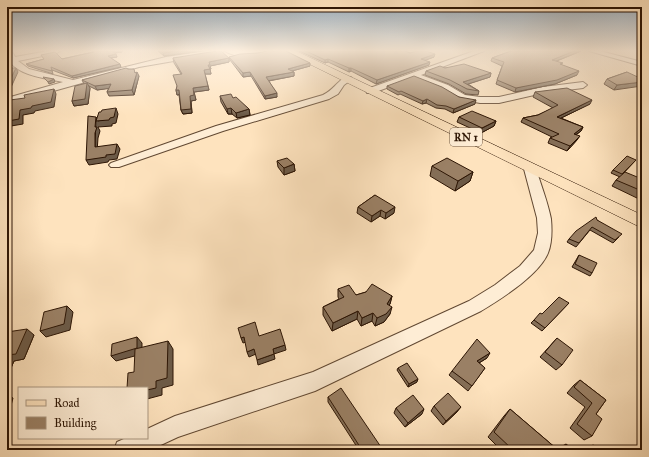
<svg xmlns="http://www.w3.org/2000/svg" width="649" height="457" viewBox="0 0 649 457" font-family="'IM FELL Great Primer',serif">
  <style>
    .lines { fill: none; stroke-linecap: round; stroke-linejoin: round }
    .minor-casing { stroke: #614832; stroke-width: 2 }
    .major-casing { stroke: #2d1504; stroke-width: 1 }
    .minor { fill: #feedd5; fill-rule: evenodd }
    .major { fill: #fee3be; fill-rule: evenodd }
    .wall { fill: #846e57; stroke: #2d1504 }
    .shaded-wall { fill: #6c5a47; stroke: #2d1504 }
    .building { fill: #9a8065; stroke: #2d1504 }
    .labels { text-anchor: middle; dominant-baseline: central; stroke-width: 3; stroke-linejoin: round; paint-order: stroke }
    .shield { fill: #feedd5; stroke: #6c5643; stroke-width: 1 }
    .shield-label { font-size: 11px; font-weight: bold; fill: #2d1504 }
  </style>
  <rect width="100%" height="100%" fill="#fee3be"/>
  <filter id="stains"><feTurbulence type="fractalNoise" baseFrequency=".005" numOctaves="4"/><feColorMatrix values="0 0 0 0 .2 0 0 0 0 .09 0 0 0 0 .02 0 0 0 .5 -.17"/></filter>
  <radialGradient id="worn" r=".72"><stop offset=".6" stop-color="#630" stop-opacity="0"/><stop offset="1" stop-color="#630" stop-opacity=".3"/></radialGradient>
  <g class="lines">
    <defs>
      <g id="minor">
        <path d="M7 51H12L15 57 48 51H60L57 53 18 61 29 69 73 80 166 57 206 51H224L220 53 139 67 7 104V98L63 82C45 78 7 75 7 51Z"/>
        <path d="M225 51H268C258 58 235 58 225 51Z"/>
        <path d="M474 51H484L421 75 448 85 465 95 480 97H499L543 87 583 82 587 85 583 88 543 93 499 103H480L459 99 442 89 413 78 373 93H367L366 91 367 89Z"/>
        <path d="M589 51H600L642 62V66Z"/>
        <path d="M345 77H351L352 79 344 85 338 94 329 99 223 131 119 167H111L109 165 111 163 216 126 323 95C333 90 336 83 345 77Z"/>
        <path d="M530 165 534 167 536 169C541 185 548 203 551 219 552 230 552 243 548 253 539 275 501 299 481 311L315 391 178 437 150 450H114L117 442 126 438H147V429L175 416 313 372 469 301 495 285 520 266 534 250 538 233 537 218 524 169 526 167Z"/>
      </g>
      <path id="major" d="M286 51H296L642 215V228L287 53Z"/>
    </defs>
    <use href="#minor" class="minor-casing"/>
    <use href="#major" class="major-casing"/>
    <use href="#minor" class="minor"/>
    <use href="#major" class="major"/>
  </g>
  <g class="wall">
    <path d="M92 51H122V52L115 53 117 57 111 58 121 67 73 78 52 70 53 74 28 66 26 64 44 59 41 55 62 59 93 52Z"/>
    <path d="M158 51H201L164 56Z"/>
    <path d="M299 51H405L410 53 434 57 425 60 429 65 376 84 351 71 349 72 328 62 325 63Z"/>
    <path d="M511 51H581L557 61 562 65 577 75 555 84 515 92 496 84 502 66 491 61 492 58Z"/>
    <path d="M258 53 310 66 292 71 294 72V76L269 81 277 97 265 99 251 76 243 77 230 60 229 57Z"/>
    <path d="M173 58H229V62L210 66 211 69H210L211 74H205L209 90 194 92 196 100 191 101 192 113 183 114 181 110 179 95H177L176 90 181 74 174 63Z"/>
    <path d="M445 68 491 73 490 77 468 84 479 91 478 95 466 94 449 84 425 75 426 71Z"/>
    <path d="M128 69 136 73 139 76 134 95 109 96 107 92 109 88 97 90 89 86 90 88 88 104 74 106 72 101 84 84 82 80Z"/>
    <path d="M627 72 614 90 604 84 607 79Z"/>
    <path d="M387 86 459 97 475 104 453 113 445 109 436 108 426 103 422 104 400 94 398 95 387 89Z"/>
    <path d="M535 92 590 104 561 118 583 127 581 131 576 135 577 140 567 151 548 143 550 138 552 137 521 122 523 118 538 115 553 108 533 97Z"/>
    <path d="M220 96 233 98 249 109 250 115 237 118 232 114H228L221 102Z"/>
    <path d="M459 117 496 121 494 126 481 133 457 122Z"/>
    <path d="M636 160 622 175 642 179V196L639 199 612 186 616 180 620 177 611 173 613 170Z"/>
    <path d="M277 161 294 164 295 171 284 175 278 167Z"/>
    <path d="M432 166 473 172 470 181 455 191 430 176Z"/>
    <path d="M375 195 394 213 385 219 380 216 371 222 357 213 358 207Z"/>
    <path d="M597 220 619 237 613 243 590 230 576 247 567 242 569 239Z"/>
    <path d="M579 255 592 273 590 276 572 267Z"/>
    <path d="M338 289 356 295 366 292 392 296 390 304 389 305 390 314 384 322 375 326 372 321 361 326 357 319 332 331 323 315V307L339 299 338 297Z"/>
    <path d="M569 303 542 331 531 323 534 320 542 314Z"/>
    <path d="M7 332 34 335 24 359 14 361 11 368 7 369Z"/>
    <path d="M557 338 562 365 556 370 540 357Z"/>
    <path d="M487 358 479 363 485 368 468 391 449 375 452 371Z"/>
    <path d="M398 368 417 382 408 387 397 370Z"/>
    <path d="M580 380 606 400 596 414 592 436 584 440 570 428 585 407 567 393 574 385Z"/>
    <path d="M328 397 383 450H359L328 402Z"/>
    <path d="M434 406 457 412 443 425 431 411Z"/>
    <path d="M396 408 422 414 405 427 394 413Z"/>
    <path d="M510 409 557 449 566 444 573 450H501L488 437 504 416Z"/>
    <path d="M593 445 600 450H584Z"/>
  </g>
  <g class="shaded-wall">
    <path d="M112 51H122V52L113 53Z"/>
    <path d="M176 51H201L164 56 163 53Z"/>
    <path d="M574 51H581L551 63 552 60Z"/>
    <path d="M116 54 117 57 109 58 108 56Z"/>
    <path d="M435 54 434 57 421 62V59Z"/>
    <path d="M229 58V62L210 66 211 69H209L208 65 209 62Z"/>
    <path d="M328 59V62L325 63V60Z"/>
    <path d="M430 62 429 65 376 84 377 80Z"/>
    <path d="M310 63V66L288 72V69Z"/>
    <path d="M120 64 121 67 73 78 72 76Z"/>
    <path d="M16 68 18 72 7 96V86Z"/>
    <path d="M349 68H351V71L349 72Z"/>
    <path d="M210 69 211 74H205L204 70Z"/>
    <path d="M579 71 577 75 555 84 515 92 516 88Z"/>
    <path d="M137 72 139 76 134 95 132 90Z"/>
    <path d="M250 72 251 76 243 77V73Z"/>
    <path d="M294 72V76L267 81 266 77Z"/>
    <path d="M491 73 490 77 462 86 463 82Z"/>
    <path d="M54 79 55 82 49 84 48 82Z"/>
    <path d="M642 82V86L614 90 617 85Z"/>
    <path d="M87 83 90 88 88 104 74 106 72 101Z"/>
    <path d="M111 84 113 88 97 90 95 86Z"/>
    <path d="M208 86 209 90 194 92 196 100 191 101 192 113 183 114 181 110 190 96 193 88Z"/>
    <path d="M54 89 56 94 54 107 35 111 34 113 23 115V124L11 126 8 121 20 110 32 106Z"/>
    <path d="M176 90H179L180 94 177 95Z"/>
    <path d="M277 93V97L265 99V96Z"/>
    <path d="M427 99 426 103 422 104 423 101Z"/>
    <path d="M476 100 475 104 453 113 454 109Z"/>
    <path d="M592 100 590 104 555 121 557 117Z"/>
    <path d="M116 108 118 114 116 123 112 124V126L98 127 100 131 98 138 97 152 95 147 96 117 98 121 110 118Z"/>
    <path d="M231 108 232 114H228L227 109Z"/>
    <path d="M249 109 250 115 237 118 236 113Z"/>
    <path d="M496 121 494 126 481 133 482 128Z"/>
    <path d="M583 127 581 131 571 138 574 134Z"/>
    <path d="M580 136 577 140 567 151 570 146Z"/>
    <path d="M117 144 120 149 117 159 109 160 108 162 89 165 86 160 106 155Z"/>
    <path d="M294 164 295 171 284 175V168Z"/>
    <path d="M473 172 470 181 455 191 458 181Z"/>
    <path d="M395 207 394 213 385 219 386 213Z"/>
    <path d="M381 210 380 216 371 222 372 216Z"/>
    <path d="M392 296 390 304 385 311 387 304Z"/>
    <path d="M67 306 73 312 70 330 46 337 40 331Z"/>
    <path d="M392 307 390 314 384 322 375 326 377 318Z"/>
    <path d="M358 311 357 319 332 331 333 323Z"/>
    <path d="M373 313 372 321 361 326 362 318Z"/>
    <path d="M27 329 34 335 24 359 14 361 11 368 7 365V355Z"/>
    <path d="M137 337 142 343V354L116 361 111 356Z"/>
    <path d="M244 337 246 342 243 343 241 338Z"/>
    <path d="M168 341 173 349V385L162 388V395L147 399V390L156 381Z"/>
    <path d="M285 345 286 350 274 354 273 349Z"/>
    <path d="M254 349 256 354 249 357 247 352Z"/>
    <path d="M490 353 487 358 474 366 477 361Z"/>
    <path d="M274 354 275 359 258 365 257 360Z"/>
    <path d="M418 379 417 382 408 387 409 384Z"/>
    <path d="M7 395 13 398 7 421Z"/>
    <path d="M461 407 457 412 443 425 446 421Z"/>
    <path d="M424 409 422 414 405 427 408 423Z"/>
  </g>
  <g class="building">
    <path d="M93 51H113H112L116 54 108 56 120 64 72 76 51 67 52 71 26 64 44 59 41 55 55 52 62 59 94 52Z"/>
    <path d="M161 51H176L163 53Z"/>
    <path d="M217 51H221L229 58 209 62 210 65H208L210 69 204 70 208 86 193 88 194 95 190 96 191 109 181 110 179 90H176L177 86 173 75 182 74 173 58Z"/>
    <path d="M267 51H286L310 63 288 69 294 72 266 77 277 93 265 96 250 72 243 73 229 57 240 54 258 53Z"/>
    <path d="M306 51H405L410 53 417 51H426L435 54 421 59 430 62 377 80 351 68H349L328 59 325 60Z"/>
    <path d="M511 51H574L552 60 563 63 560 64 579 71 557 80 516 88 497 80 504 62 492 58Z"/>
    <path d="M464 64 491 73 463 82 479 91 467 89 450 80 426 71 440 66 445 68Z"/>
    <path d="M7 68H16L7 86Z"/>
    <path d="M126 68 128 69H134L135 73 137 72 132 90 107 92 111 84 95 86 82 80Z"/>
    <path d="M627 72 642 79V82L617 85 607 79Z"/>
    <path d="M414 76 442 87 459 97 476 100 454 109 446 106 437 105 427 99 423 101 401 91 399 92 387 86Z"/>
    <path d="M43 77 54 79 48 82Z"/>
    <path d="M87 83 85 99 72 101 75 86Z"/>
    <path d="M567 88 592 100 557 117 583 127 574 134 580 136 570 146 550 138 559 134 523 118 538 115 558 105 535 92Z"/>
    <path d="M54 89 51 102 32 106 31 108 20 110 19 119 8 121 10 100 25 98 24 95Z"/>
    <path d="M231 94 233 98 236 97 249 109 236 113 231 108 227 109 220 96Z"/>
    <path d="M116 108 114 117 110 118 109 120 96 121 99 112H101L102 110Z"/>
    <path d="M472 111 496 121 482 128 459 117Z"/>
    <path d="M88 116 96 117 95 127H97L95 133V147L117 144 115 154 106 155V157L86 160Z"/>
    <path d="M627 156 636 160 622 174 613 170Z"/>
    <path d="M287 158 294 164 284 168 277 161Z"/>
    <path d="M447 158 473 172 458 181 432 166Z"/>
    <path d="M625 172 642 179V191L616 180Z"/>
    <path d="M375 195 395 207 386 213 381 210 372 216 358 207Z"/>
    <path d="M596 217 597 220 622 234 615 240 592 227 579 243 569 239 576 231Z"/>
    <path d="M579 255 597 263 592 273 575 264Z"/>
    <path d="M372 284 392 296 387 304 392 307 386 314 377 318 373 313 362 318 358 311 333 323 323 307 344 297 338 289 349 285 356 295 366 292Z"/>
    <path d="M559 297 569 303 545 328 534 320 540 313 542 314Z"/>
    <path d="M67 306 64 324 40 331 44 312Z"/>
    <path d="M255 322 259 336 280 329 285 345 273 349 274 354 257 360 254 349 247 352 244 337 241 338 238 328Z"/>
    <path d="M27 329 16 354 7 355V332Z"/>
    <path d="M137 337V348L111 356 112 344Z"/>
    <path d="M557 338 573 350 562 365 545 352Z"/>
    <path d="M477 339 490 353 477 361 485 368 472 386 452 371Z"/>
    <path d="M168 341 167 378 156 381V388L147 390V388H127L128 373 134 372 135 349Z"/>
    <path d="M407 363 418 379 409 384 398 368Z"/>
    <path d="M580 380 606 400 596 414 602 419 592 436 577 424 592 403 574 387Z"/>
    <path d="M341 388 383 450H362L328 397Z"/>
    <path d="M448 393 461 407 446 421 434 406Z"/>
    <path d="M413 395 424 409 408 423 396 408Z"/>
    <path d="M510 409 558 450H513L494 432Z"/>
    <path d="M566 444 573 450H561Z"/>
    <path d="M593 445 600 450H591Z"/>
  </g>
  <linearGradient id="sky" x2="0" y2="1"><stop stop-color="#94abbe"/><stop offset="0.44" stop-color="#fff2e2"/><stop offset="1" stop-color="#fff2e2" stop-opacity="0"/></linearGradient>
  <rect width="649" height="115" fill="url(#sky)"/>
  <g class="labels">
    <rect class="shield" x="450" y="128" width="32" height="18" rx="3"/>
    <g class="shield-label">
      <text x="466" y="137">RN 1</text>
    </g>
  </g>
  <rect width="649" height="457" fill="none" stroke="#fee3be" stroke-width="24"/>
  <rect x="8" y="8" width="633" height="441" fill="none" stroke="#2d1504" stroke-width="2"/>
  <rect x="12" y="12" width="625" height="433" fill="none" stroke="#2d1504"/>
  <rect x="18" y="387" width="130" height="52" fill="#feedd5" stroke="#aa9781"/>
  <rect x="26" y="400" width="20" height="6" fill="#fee3be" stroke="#aa9781"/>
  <text x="54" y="407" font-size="12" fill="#2d1504">Road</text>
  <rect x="26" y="417" width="20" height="12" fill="#9a8065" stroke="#aa9781"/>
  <text x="54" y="427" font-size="12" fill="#2d1504">Building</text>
  <rect width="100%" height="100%" filter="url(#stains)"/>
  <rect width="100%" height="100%" fill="url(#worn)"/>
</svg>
